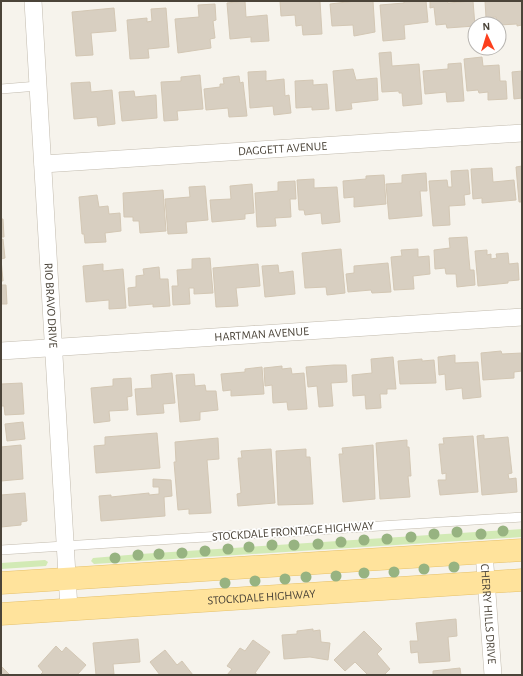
<svg xmlns="http://www.w3.org/2000/svg" width="523" height="676" viewBox="0 0 523 676" font-family="'Alegreya Sans',sans-serif">
  <style>
    .green { fill: #d2eab5 }
    .building { fill: #d8cfc1; stroke: #d3c7b4 }
    .lines { fill: none; stroke-linecap: round; stroke-linejoin: round }
    .service-casing { stroke: #c2bbae; stroke-width: 10 }
    .minor-casing { stroke: #c2bbae; stroke-width: 18 }
    .primary-casing { stroke: #e6c16a; stroke-width: 23 }
    .service { stroke: #fff; stroke-width: 9 }
    .minor { stroke: #fff; stroke-width: 17 }
    .primary { stroke: #ffe39c; stroke-width: 22 }
    .tree { fill: #97b381 }
    .labels { text-anchor: middle; dominant-baseline: central; stroke-width: 3.5; stroke-linejoin: round; paint-order: stroke }
    .street-label { font-size: 12px; fill: #4b4439; stroke: #fff }
  </style>
  <rect width="100%" height="100%" fill="#f6f3ec"/>
  <g class="green">
    <path d="M522 529V537L94 564 91 561 93 558 140 554Z"/>
    <path d="M45 560 48 562 46 566 1 569V563Z"/>
  </g>
  <g class="building">
    <path d="M245 1 246 17 267 15 269 41 251 42V37L230 39 227 3Z"/>
    <path d="M280 1H320L322 34 303 35 302 25 296 26 295 15 281 16Z"/>
    <path d="M355 1H373L375 32 354 36 353 25 332 26 330 4Z"/>
    <path d="M404 1H426L428 22 404 25 405 39 383 41 380 5 404 3Z"/>
    <path d="M430 1H447L448 3 473 1 475 26 447 28 446 24 436 25 434 7 430 8Z"/>
    <path d="M485 1H522V25L517 26V24L499 25 496 24V17L486 18Z"/>
    <path d="M215 4 216 20 213 21 215 38 210 39 211 48 178 53 175 19 199 17 198 5Z"/>
    <path d="M114 8 116 31 91 33 93 55 76 56 72 12Z"/>
    <path d="M166 8 169 47 148 49 149 58 130 59 127 20 147 18V22L152 21 151 9Z"/>
    <path d="M391 52 392 66 419 64 422 104 403 106 402 93H399V91L382 92 379 53Z"/>
    <path d="M482 57 483 66 499 65 500 81H506L507 99 488 100V92L479 93 478 90 467 91 464 59Z"/>
    <path d="M461 63 464 101 447 102 446 92 425 94 423 71 448 69V64Z"/>
    <path d="M353 69 356 80 377 78 378 100 351 103 352 109 336 111 333 71Z"/>
    <path d="M266 71V81L284 79 285 96 289 95 291 113 274 115 273 106 250 108 248 72Z"/>
    <path d="M522 71V98L514 99 512 72Z"/>
    <path d="M200 75 203 109 177 111 178 120 164 121 161 82 181 81V77Z"/>
    <path d="M239 76 240 83 243 82 247 116 229 117 228 108 206 110 204 89 220 87V84H224L223 78Z"/>
    <path d="M313 80V85L327 84 329 109 312 110V107L296 108 295 81Z"/>
    <path d="M90 82 91 92 112 90 115 124 98 126 97 117 74 119 71 83Z"/>
    <path d="M134 91 135 97 156 95 157 118 122 121 119 92Z"/>
    <path d="M522 166V202H519L516 167Z"/>
    <path d="M492 168 493 182 514 180 516 200 482 203V198L473 199 471 169Z"/>
    <path d="M468 170 470 194 464 195 465 205 449 206 450 225 433 226 429 181 447 180 448 187H452L451 171Z"/>
    <path d="M426 173 427 191H420L422 216 389 219 386 184 402 183V175Z"/>
    <path d="M384 175 386 204 354 207V197L344 198 343 181 366 179V176Z"/>
    <path d="M314 179V188L337 187 340 222 322 224 321 213 305 215 304 210H299L297 180Z"/>
    <path d="M295 181 296 199H290L291 217 275 218 276 226 257 227 255 193 278 191V182Z"/>
    <path d="M252 184 254 213 245 214V219L212 222 210 200 231 199 230 186Z"/>
    <path d="M205 186 208 220 186 222 187 233 168 234 165 199 190 197 189 187Z"/>
    <path d="M163 190 166 231 140 233 139 221H133V217H124L123 193Z"/>
    <path d="M97 195 99 207 108 206 109 214 120 213 121 231 105 233 106 242 85 243 84 234H82L79 197Z"/>
    <path d="M1 219H3L4 237H1Z"/>
    <path d="M467 237 470 270H474L475 285 457 287 456 274H446L445 268 435 269 434 250 450 248 449 238Z"/>
    <path d="M3 239 5 258 1 259 3 281H1V240Z"/>
    <path d="M341 249 345 293 327 295 326 287 305 288 302 253Z"/>
    <path d="M418 249V257L429 256 430 274 413 276 414 289 394 290 391 257 402 256 401 250Z"/>
    <path d="M487 250V255L491 254V259L497 258 496 254 508 253 509 264 518 263 519 280 508 281V283L478 286 475 251Z"/>
    <path d="M210 258 213 293 194 294V288H189L190 304 173 305 172 286H178L177 270 192 269V259Z"/>
    <path d="M388 263 391 292 372 293 371 290 348 292 346 274 354 273V266Z"/>
    <path d="M103 264V271L123 269 126 308 109 309V300L86 302 83 266Z"/>
    <path d="M258 264 260 286 236 288 238 306 216 307 213 268Z"/>
    <path d="M278 265 279 273 293 271 295 294 265 297 262 266Z"/>
    <path d="M159 267 160 279H168L170 306 153 307V304L129 306 128 288 136 287V276L144 275 143 269Z"/>
    <path d="M1 285H6L7 304H1Z"/>
    <path d="M501 351 502 354 522 353V371L514 372V378L483 380 481 353Z"/>
    <path d="M455 355V363L478 362 481 397 463 399 462 388 446 390 445 374 439 375 438 357Z"/>
    <path d="M393 357 396 389H387V394H380L381 408 366 409 365 395 353 396 352 375 372 373 371 359Z"/>
    <path d="M422 359V361L434 360 436 383 400 384 398 361Z"/>
    <path d="M334 365H346L347 382 331 383 333 406 319 407 317 386 308 387 306 367Z"/>
    <path d="M282 366V369L291 368 292 374 304 373 307 409 288 410 287 402 273 403 272 385 265 386 264 368Z"/>
    <path d="M262 367 264 394 231 396V390L223 391 221 374 245 372V369Z"/>
    <path d="M172 373 175 403 163 404 164 413 137 415 135 389 152 388 151 375Z"/>
    <path d="M194 374 195 386 205 385 206 391H216L218 410 200 412V420L180 422 176 375Z"/>
    <path d="M131 378 132 396 127 397 128 410 109 411 110 421 94 423 91 388 113 386V379Z"/>
    <path d="M22 383 24 414 5 415 4 406H1V384Z"/>
    <path d="M23 422 25 439 7 441 5 424Z"/>
    <path d="M157 433 160 468 96 473 94 446 105 445V437Z"/>
    <path d="M484 435V439L508 437 512 473 508 474 509 479 516 478 517 492 482 495 477 436Z"/>
    <path d="M473 436 478 492 440 495 438 480H446V473L442 474 439 444H444L443 438Z"/>
    <path d="M218 438 219 459 207 460 211 513 189 514V509L178 510 174 462H176L175 442Z"/>
    <path d="M407 440V447H409L411 476H408L410 497 380 499 376 443Z"/>
    <path d="M21 445 23 479 1 481V447Z"/>
    <path d="M373 445 375 499 343 502 339 454H343L342 448Z"/>
    <path d="M271 449 275 503 238 506 237 494 241 493 238 458H242L241 451Z"/>
    <path d="M306 449V457H310L313 504 278 505 276 451Z"/>
    <path d="M153 479 171 480 172 496 164 497 165 516 101 521 99 496 111 495V497L149 493V495L159 494V487H153Z"/>
    <path d="M25 493 27 521 21 522V525L1 527V495Z"/>
    <path d="M456 619 457 636 448 637 450 661 419 663 418 652 411 653 410 641H418L416 623Z"/>
    <path d="M313 629V631L320 630 321 642 330 643 328 660 310 657 284 659 282 635 297 634V631Z"/>
    <path d="M364 631 382 649 377 654 390 669 384 675H368L355 662 345 671 334 660Z"/>
    <path d="M138 639 140 662 113 664 114 674 96 675 93 643Z"/>
    <path d="M253 640 270 652 255 673 258 675H227L232 669 227 666 240 648 245 651Z"/>
    <path d="M56 646 62 652 66 647 86 665 77 675H40L43 672 38 666Z"/>
    <path d="M165 650 177 665 182 661 193 675H160L150 662Z"/>
    <path d="M1 666 9 674 8 675H1Z"/>
    <path d="M460 668 461 675H433V671Z"/>
  </g>
  <g class="lines">
    <defs>
      <g id="service">
        <path d="M1 89 38 86"/>
        <path d="M1 550 522 517"/>
      </g>
      <g id="minor">
        <path id="s1" d="M33 1 69 609"/>
        <path id="s2" d="M43 164 522 133"/>
        <path id="s3" d="M1 351 522 317"/>
        <path id="s4" d="M484 552 493 675"/>
      </g>
      <g id="primary">
        <path d="M1 583 522 550"/>
        <path id="s5" d="M1 614 522 580"/>
      </g>
    </defs>
    <use href="#service" class="service-casing"/>
    <use href="#minor" class="minor-casing"/>
    <use href="#primary" class="primary-casing"/>
    <use href="#service" class="service"/>
    <use href="#minor" class="minor"/>
    <use href="#primary" class="primary"/>
  </g>
  <g class="tree">
    <circle cx="503" cy="531" r="5.5"/>
    <circle cx="457" cy="532" r="5.5"/>
    <circle cx="434" cy="534" r="5.5"/>
    <circle cx="481" cy="534" r="5.5"/>
    <circle cx="411" cy="537" r="5.5"/>
    <circle cx="387" cy="539" r="5.5"/>
    <circle cx="364" cy="540" r="5.5"/>
    <circle cx="341" cy="542" r="5.5"/>
    <circle cx="318" cy="544" r="5.5"/>
    <circle cx="272" cy="545" r="5.5"/>
    <circle cx="294" cy="545" r="5.5"/>
    <circle cx="249" cy="547" r="5.5"/>
    <circle cx="228" cy="549" r="5.5"/>
    <circle cx="205" cy="551" r="5.5"/>
    <circle cx="182" cy="553" r="5.5"/>
    <circle cx="159" cy="554" r="5.5"/>
    <circle cx="138" cy="555" r="5.5"/>
    <circle cx="115" cy="558" r="5.5"/>
    <circle cx="454" cy="567" r="5.5"/>
    <circle cx="424" cy="569" r="5.5"/>
    <circle cx="394" cy="572" r="5.5"/>
    <circle cx="364" cy="573" r="5.5"/>
    <circle cx="336" cy="576" r="5.5"/>
    <circle cx="306" cy="577" r="5.5"/>
    <circle cx="285" cy="579" r="5.5"/>
    <circle cx="255" cy="581" r="5.5"/>
    <circle cx="225" cy="583" r="5.5"/>
  </g>
  <g class="labels">
    <g class="street-label">
      <text stroke="none"><textPath href="#s2" startOffset="240">DAGGETT AVENUE</textPath></text>
      <text stroke="none"><textPath href="#s1" startOffset="305">RIO BRAVO DRIVE</textPath></text>
      <text stroke="none"><textPath href="#s3" startOffset="261">HARTMAN AVENUE</textPath></text>
      <text transform="translate(293 531) rotate(-4)">STOCKDALE FRONTAGE HIGHWAY</text>
      <text stroke="none"><textPath href="#s5" startOffset="261">STOCKDALE HIGHWAY</textPath></text>
      <text stroke="none"><textPath href="#s4" startOffset="62">CHERRY HILLS DRIVE</textPath></text>
    </g>
  </g>
  <rect width="523" height="676" fill="none" stroke="#4b4439" stroke-width="4"/>
  <g transform="translate(487 36) rotate(356)"><circle r="19" fill="#ffffff" stroke="#b7b4b0"/>
  <path d="M0-3L7 15L0 10L-7 15Z" fill="#fc3f1d"/>
  <text y="-6" font-size="11" font-weight="bold" text-anchor="middle" fill="#4b4439">N</text>
  </g>
</svg>
